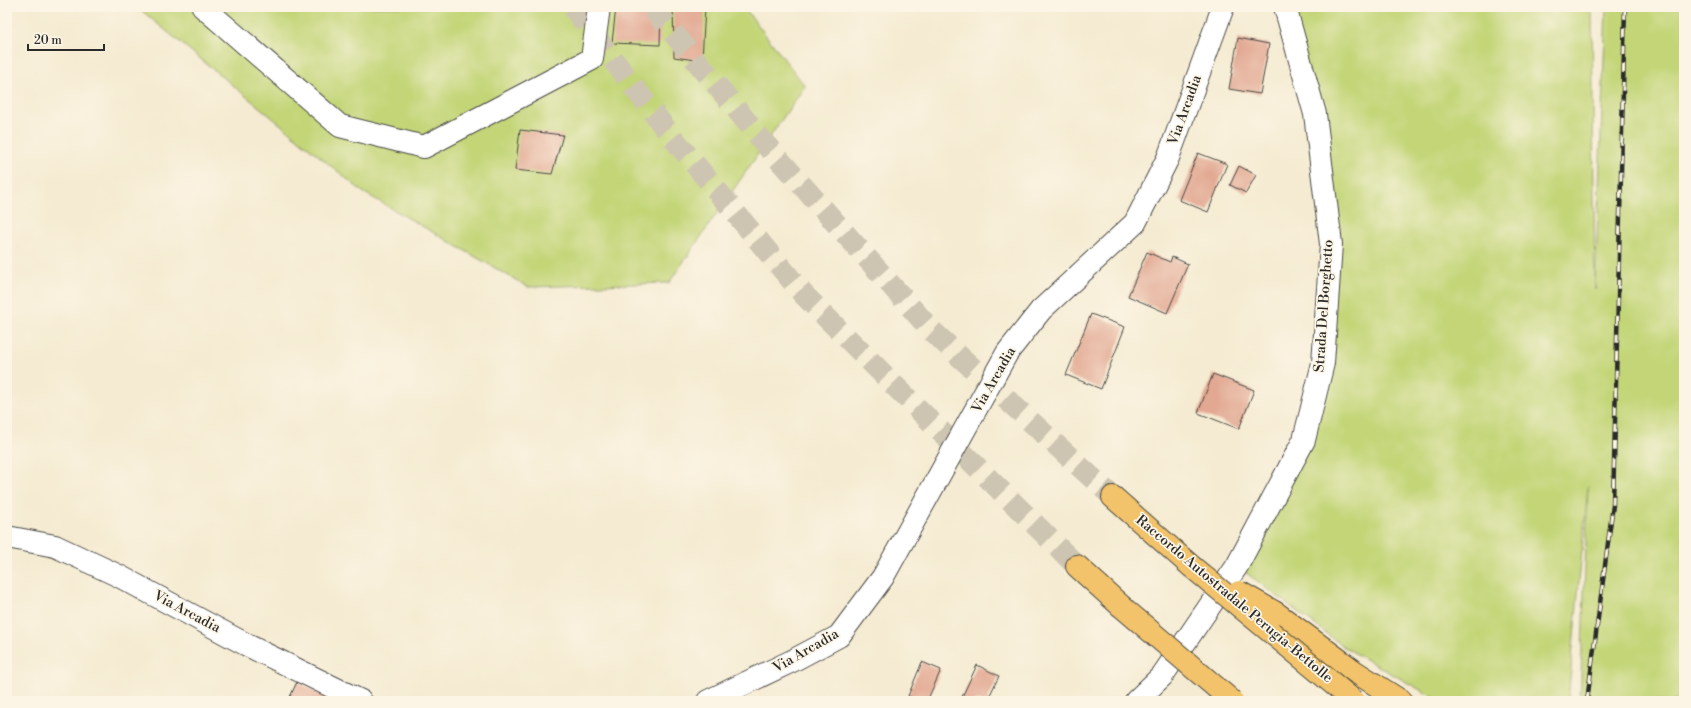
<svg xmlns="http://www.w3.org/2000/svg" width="1691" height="708" viewBox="0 0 1691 708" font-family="'Libre Bodoni',serif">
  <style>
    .green { fill: #c3d577; stroke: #778051 }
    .building { fill: #e2a892 }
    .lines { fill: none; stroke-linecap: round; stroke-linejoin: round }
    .highway-tunnel { stroke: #cdc5b1; stroke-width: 22; stroke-dasharray: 22 11; stroke-linecap: butt }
    .street-casing { stroke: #494844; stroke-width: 24 }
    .highway-casing { stroke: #494844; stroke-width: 24 }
    .street { stroke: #fff; stroke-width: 22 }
    .highway { stroke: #f2c36a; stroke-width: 22 }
    .rail-casing { stroke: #2b2b2b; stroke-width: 4.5 }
    .rail { stroke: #fcf5e5; stroke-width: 3; stroke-dasharray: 9; stroke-linecap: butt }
    .highway-bridge-casing { stroke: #494844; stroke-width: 24; stroke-linecap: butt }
    .highway-bridge { stroke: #f2c36a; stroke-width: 22 }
    .labels { text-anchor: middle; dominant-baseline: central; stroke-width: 3.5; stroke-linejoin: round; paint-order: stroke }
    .street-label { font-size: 14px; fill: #2b2b2b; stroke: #fcf5e5 }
  </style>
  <rect width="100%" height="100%" fill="#fcf5e5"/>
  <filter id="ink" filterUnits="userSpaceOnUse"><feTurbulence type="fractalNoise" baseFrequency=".025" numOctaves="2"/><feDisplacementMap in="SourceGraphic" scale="8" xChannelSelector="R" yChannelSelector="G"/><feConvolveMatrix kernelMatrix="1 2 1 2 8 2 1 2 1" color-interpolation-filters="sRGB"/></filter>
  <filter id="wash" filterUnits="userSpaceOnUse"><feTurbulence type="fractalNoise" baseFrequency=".012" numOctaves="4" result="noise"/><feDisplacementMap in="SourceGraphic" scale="16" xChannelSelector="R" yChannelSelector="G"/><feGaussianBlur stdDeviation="0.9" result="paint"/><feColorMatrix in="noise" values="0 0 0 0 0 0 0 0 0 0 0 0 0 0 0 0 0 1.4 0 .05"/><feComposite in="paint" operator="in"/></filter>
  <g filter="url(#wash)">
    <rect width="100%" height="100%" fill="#f5ebd2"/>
    <g class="green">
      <path d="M137 7H744L805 86 669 283 528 287 363 192Z"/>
      <path d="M1285 7H1592L1595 289 1606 7H1684V627L1678 701H1580L1588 486 1568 701H1440L1344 647 1237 566 1304 440 1331 244Z"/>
    </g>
    <g id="blocks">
      <g class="building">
        <path d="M616 7H661L660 45 612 43Z"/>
        <path d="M673 7H705L702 61 674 57Z"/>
        <path d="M1238 38 1269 44 1260 94 1229 89Z"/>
        <path d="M520 130 563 135 552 174 515 170Z"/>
        <path d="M1198 153 1227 164 1208 212 1179 200Z"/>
        <path d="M1239 166 1256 175 1246 193 1230 185Z"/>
        <path d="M1147 252 1170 262 1172 257 1188 264 1167 313 1128 296Z"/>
        <path d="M1091 314 1125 327 1101 389 1066 375Z"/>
        <path d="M1213 374 1254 390 1239 429 1198 413Z"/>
        <path d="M922 662 941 670 927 701H920L908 696Z"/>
        <path d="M977 665 999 676 987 701H965L961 699Z"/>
        <path d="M297 682 337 701H288Z"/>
      </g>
    </g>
  </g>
  <g filter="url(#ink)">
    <use href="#blocks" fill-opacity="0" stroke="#494844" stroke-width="1"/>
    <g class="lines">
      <g class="highway-tunnel">
        <path d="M573 7 668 132 803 294 906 397 1077 566"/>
        <path d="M652 7 766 145 932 331 1113 497"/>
      </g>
      <defs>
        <g id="street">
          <path d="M203 7 340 126 424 147 592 59 599 7"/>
          <path d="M7 537 55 546 119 576 247 645 361 701"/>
          <path d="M708 701 792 661 839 636 883 577 1007 353 1041 310 1135 223 1168 158 1223 7"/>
          <path d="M1136 701 1162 676 1237 566 1304 440 1323 363 1331 244 1315 114 1285 7"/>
        </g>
        <g id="highway">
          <path d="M1113 497 1191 566"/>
          <path d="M1077 566 1121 606"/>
          <path d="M1276 613 1354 671 1401 701"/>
        </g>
      </defs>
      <use href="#street" class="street-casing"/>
      <use href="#highway" class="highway-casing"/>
      <use href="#street" class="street"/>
      <use href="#highway" class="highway"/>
      <defs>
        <path id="rail" d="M1587 701 1613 505 1625 7"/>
      </defs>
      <use href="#rail" class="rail-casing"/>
      <use href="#rail" class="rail"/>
      <defs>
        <g id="highway-bridge">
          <path d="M1191 566 1354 701"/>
          <path d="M1239 592 1276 613"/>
          <path d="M1121 606 1232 701"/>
        </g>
      </defs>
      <use href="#highway-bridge" class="highway-bridge-casing"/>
      <use href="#highway-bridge" class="highway-bridge"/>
    </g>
  </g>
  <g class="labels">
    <g class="street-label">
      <text transform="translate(1185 110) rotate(-70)">Via Arcadia</text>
      <text transform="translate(1324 306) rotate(-86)">Strada Del Borghetto</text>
      <text transform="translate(994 380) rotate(-60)">Via Arcadia</text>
      <text transform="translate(1234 599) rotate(40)">Raccordo Autostradale Perugia-Bettolle</text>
      <text transform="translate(187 612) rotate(28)">Via Arcadia</text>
      <text transform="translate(806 651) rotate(-30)">Via Arcadia</text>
    </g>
  </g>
  <rect width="1691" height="708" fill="none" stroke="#fcf5e5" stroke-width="24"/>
  <path d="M28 44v6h76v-6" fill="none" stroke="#2b2b2b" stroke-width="2"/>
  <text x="34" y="44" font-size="12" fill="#2b2b2b" stroke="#fcf5e5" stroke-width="3" paint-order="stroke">20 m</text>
</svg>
